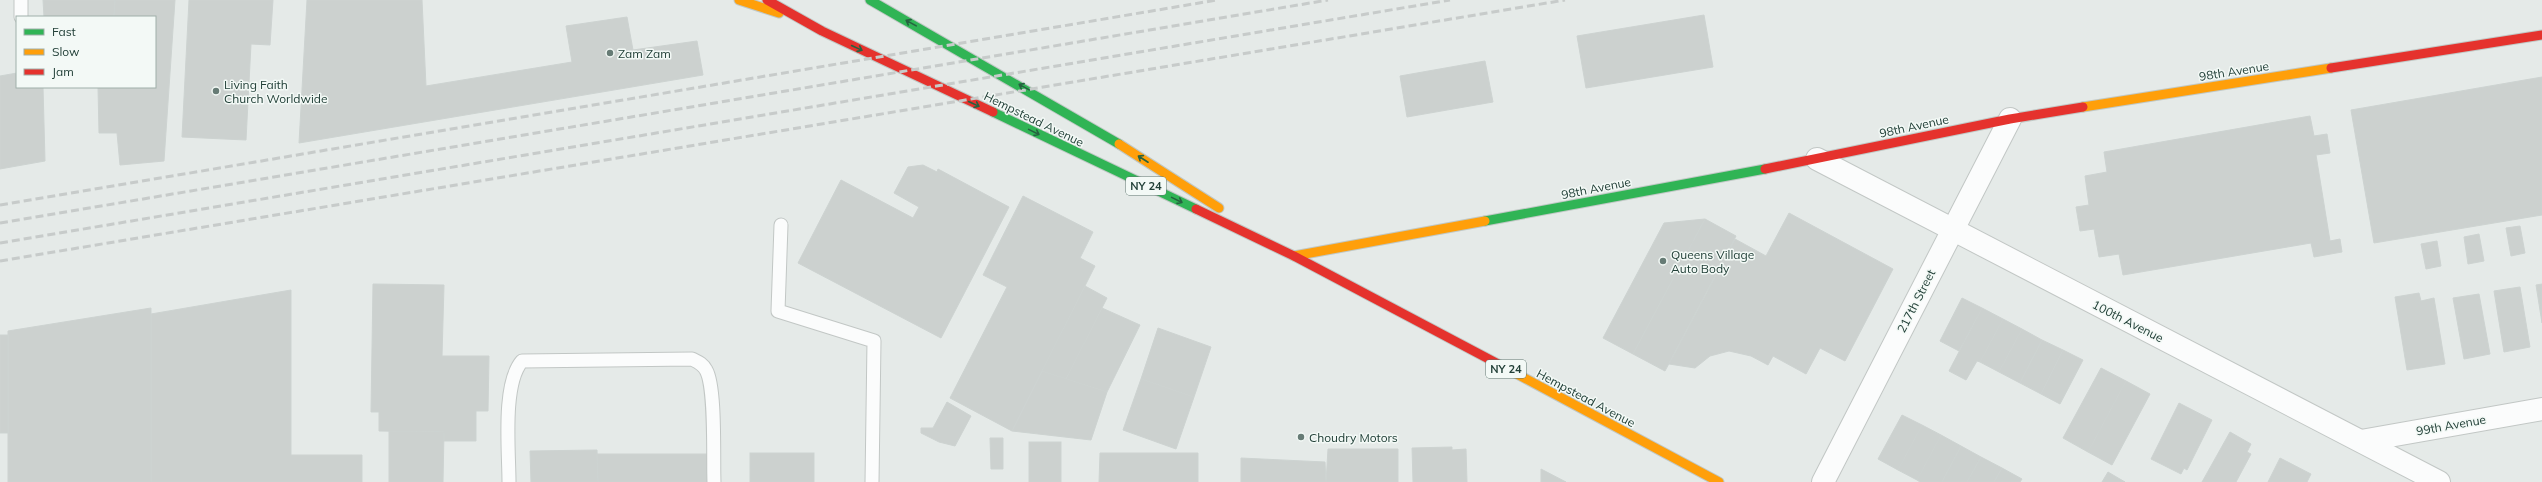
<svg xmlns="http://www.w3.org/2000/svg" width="2542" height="482" viewBox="0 0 2542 482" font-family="Mulish,sans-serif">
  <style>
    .building { fill: #ccd1cf; stroke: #cdd3d1 }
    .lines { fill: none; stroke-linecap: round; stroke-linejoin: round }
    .lane-casing { stroke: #c2c7c5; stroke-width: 15 }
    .street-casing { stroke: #c2c7c5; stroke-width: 24 }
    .fast-casing { stroke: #c0c8c5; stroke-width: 11 }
    .slow-casing { stroke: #c0c8c5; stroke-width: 11 }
    .jam-casing { stroke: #c0c8c5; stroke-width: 11 }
    .lane { stroke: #fbfcfc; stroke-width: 13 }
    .street { stroke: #fbfcfc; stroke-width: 22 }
    .fast { stroke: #30b455; stroke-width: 9 }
    .slow { stroke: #ff9f0a; stroke-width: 9 }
    .jam { stroke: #e5322d; stroke-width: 9 }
    .rail { stroke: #c7cbca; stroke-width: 3; stroke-dasharray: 8 4; stroke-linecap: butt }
    .oneway { stroke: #266240 }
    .poi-dot { fill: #667b75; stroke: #f3f9f6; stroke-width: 1.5 }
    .labels { text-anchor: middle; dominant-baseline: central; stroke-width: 3; stroke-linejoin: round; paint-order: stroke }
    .shield { fill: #f3f9f6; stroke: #607770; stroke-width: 1 }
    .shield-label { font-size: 11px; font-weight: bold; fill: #213f37 }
    .poi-label { font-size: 12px; fill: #213f37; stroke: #f3f9f6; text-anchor: start }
    .street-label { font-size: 12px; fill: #213f37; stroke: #f3f9f6 }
  </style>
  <rect width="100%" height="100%" fill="#e5eae8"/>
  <g class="building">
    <path d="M43 0H115L114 17H44Z"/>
    <path d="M115 0H175L164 161 120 165 117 133H99L98 87H155V17H114Z"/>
    <path d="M189 0H273L270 45 251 44 246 140 182 137Z"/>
    <path d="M307 0H422L426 86 572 62 566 26 627 17 633 50 697 41 703 75 299 143Z"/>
    <path d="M1704 15 1713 67 1586 88 1577 36Z"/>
    <path d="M1485 61 1493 102 1407 117 1400 76Z"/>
    <path d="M17 73V87H45H43L45 161 0 169V76Z"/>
    <path d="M2542 77V215L2374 243 2351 110Z"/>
    <path d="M2310 116 2314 136 2327 134 2330 153 2316 155 2330 241 2340 239 2342 252 2314 257 2311 243 2123 275 2119 254 2099 257 2094 229 2080 231 2076 207 2089 205 2085 176 2107 172 2104 152Z"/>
    <path d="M923 165 937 172 938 169 1009 207 941 338 798 263 841 180 913 218 919 207 894 193 908 167Z"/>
    <path d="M1023 196 1093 232 1080 258 1095 266 1012 431 950 398 1007 287 983 275Z"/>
    <path d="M1789 213 1893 269 1845 361 1820 348 1806 374 1773 356 1768 365 1751 356 1729 351 1710 356 1695 368 1669 364 1735 239 1766 256Z"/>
    <path d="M1705 219 1633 354 1603 338 1664 223Z"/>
    <path d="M1705 219 1736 236 1665 371 1633 354Z"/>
    <path d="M2520 226 2525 253 2511 256 2506 228Z"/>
    <path d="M2479 234 2484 261 2468 264 2464 237Z"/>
    <path d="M2437 241 2441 266 2426 269 2421 244Z"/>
    <path d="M373 284 444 285 442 356H489L488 411H476V441H443L444 432 379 431V412H371Z"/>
    <path d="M2542 284V323L2536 285Z"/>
    <path d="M1085 286 1107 298 1066 379 1042 371Z"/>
    <path d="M2520 287 2530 347 2504 352 2494 291Z"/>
    <path d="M291 290V455H362V482H151V314Z"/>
    <path d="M2419 293 2421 301 2434 298 2445 364 2407 370 2395 297Z"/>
    <path d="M2479 294 2490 354 2464 359 2453 298Z"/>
    <path d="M1962 298 1982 308 1959 351 1940 341Z"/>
    <path d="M151 308V482H8V331Z"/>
    <path d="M1102 308 1140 325 1107 392 1066 379Z"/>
    <path d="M1982 308 2003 319 1980 362 1977 361 1966 380 1949 371Z"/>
    <path d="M2003 319 2022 329 1999 372 1980 362Z"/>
    <path d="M1158 328 1211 347 1194 397 1141 379Z"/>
    <path d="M2022 329 2042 340 2020 383 1999 372Z"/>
    <rect x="0" y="335" width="8" height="98"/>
    <path d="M2042 340 2063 350 2041 394 2020 383Z"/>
    <path d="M2063 350 2083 360 2060 404 2041 394Z"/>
    <path d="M2101 368 2126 381 2088 452 2063 438Z"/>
    <path d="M1042 371 1107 392 1091 440 1012 431Z"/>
    <path d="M1141 379 1194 397 1176 449 1123 430Z"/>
    <path d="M2126 381 2150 394 2112 465 2088 452Z"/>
    <path d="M947 402 971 416 955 446 939 442 921 433V428H933Z"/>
    <path d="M2179 403 2212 420 2187 470 2184 468 2181 474 2151 459Z"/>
    <path d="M1902 415 1922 425 1898 470 1878 459Z"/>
    <path d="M1922 425 1941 435 1917 480 1898 470Z"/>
    <path d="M389 431 444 432 443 482H389Z"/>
    <path d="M2230 432 2251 444 2247 452 2251 454 2236 482H2202Z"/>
    <path d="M1941 435 1961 446 1942 482H1920L1917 480Z"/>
    <path d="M990 438H1003V469H991Z"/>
    <rect x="1029" y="442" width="32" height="40"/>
    <path d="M1961 446 1981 457 1967 482H1942Z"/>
    <path d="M1452 447V450L1466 449 1467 482H1413L1412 448Z"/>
    <path d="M1328 449H1398V482H1326Z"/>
    <path d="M597 450 598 482H531L530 451Z"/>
    <rect x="750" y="453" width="64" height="29"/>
    <path d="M1100 453H1198V482H1099Z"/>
    <path d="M597 454H708V482H598Z"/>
    <path d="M1981 457 2002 468 1994 482H1967Z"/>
    <path d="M1241 458 1325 462 1326 482H1241Z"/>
    <path d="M2280 458 2311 474 2307 482H2268Z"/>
    <path d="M2002 468 2022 479 2020 482H1994Z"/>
    <path d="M1541 469 1566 482H1541Z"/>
    <path d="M2108 472 2125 482H2102Z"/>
  </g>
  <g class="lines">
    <defs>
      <g id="lane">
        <path d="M21 0V17"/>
        <path d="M781 225 778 311 874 341 872 482"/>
        <path d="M509 482C509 451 502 384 522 361L692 359C698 362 703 364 706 370 716 387 713 459 714 482"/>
      </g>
      <g id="street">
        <path d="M1817 159 2439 482"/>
        <path d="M2361 441 2542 409"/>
        <path d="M1823 482 2010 119"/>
      </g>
      <g id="fast">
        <path d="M870 0 1119 144"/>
        <path d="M993 112 1196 209"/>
        <path d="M1485 221 1765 169"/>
      </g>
      <g id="slow">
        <path d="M739 0 779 13"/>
        <path d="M2083 107 2331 68"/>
        <path d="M1119 144 1219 208"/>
        <path d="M1294 256 1485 221"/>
        <path d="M1502 366 1719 482"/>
      </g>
      <g id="jam">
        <path d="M767 0 822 31 993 112"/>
        <path d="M2331 68 2542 35"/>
        <path d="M1765 169 2010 119 2083 107"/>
        <path d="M1196 209 1294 256 1502 366"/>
      </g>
    </defs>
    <use href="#lane" class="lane-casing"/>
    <use href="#street" class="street-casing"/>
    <use href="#fast" class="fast-casing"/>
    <use href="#slow" class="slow-casing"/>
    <use href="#jam" class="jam-casing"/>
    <use href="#lane" class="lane"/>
    <use href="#street" class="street"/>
    <use href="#fast" class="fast"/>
    <use href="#slow" class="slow"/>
    <use href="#jam" class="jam"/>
    <g class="rail">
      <path d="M0 205 1217 0"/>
      <path d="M0 223 1328 0"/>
      <path d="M0 243 1450 0"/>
      <path d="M0 261 1565 0"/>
    </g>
  </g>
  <defs><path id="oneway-shaft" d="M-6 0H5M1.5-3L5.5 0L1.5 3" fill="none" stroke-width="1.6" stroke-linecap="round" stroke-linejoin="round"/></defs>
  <g class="oneway">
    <use href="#oneway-shaft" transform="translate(911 23) rotate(-151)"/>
    <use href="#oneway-shaft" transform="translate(857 48) rotate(25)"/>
    <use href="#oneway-shaft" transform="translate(1024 87) rotate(-151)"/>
    <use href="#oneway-shaft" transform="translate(974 104) rotate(25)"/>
    <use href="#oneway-shaft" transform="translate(1034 132) rotate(26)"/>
    <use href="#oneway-shaft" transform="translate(1143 159) rotate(-147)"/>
    <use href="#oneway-shaft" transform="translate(1177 200) rotate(26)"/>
  </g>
  <g class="poi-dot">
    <circle cx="610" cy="53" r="4"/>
    <circle cx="216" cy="91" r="4"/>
    <circle cx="1663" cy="261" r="4"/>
    <circle cx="1301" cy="437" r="4"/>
  </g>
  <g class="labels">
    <g class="shield">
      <rect x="1126" y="177" width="40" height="18" rx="3"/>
      <rect x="1486" y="360" width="40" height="18" rx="3"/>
    </g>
    <g class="shield-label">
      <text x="1146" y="186">NY 24</text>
      <text x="1506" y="369">NY 24</text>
    </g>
    <g class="poi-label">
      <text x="618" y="53">Zam Zam</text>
      <text x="224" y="84">Living Faith<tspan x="224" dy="14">Church Worldwide</tspan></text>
      <text x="1671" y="254">Queens Village<tspan x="1671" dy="14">Auto Body</tspan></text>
      <text x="1309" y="437">Choudry Motors</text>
    </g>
    <g class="street-label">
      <text transform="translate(2234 71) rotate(-9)">98th Avenue</text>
      <text transform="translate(1034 119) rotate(26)">Hempstead Avenue</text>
      <text transform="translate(1914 126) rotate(-12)">98th Avenue</text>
      <text transform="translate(1596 188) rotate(-11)">98th Avenue</text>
      <text transform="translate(1916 301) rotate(-63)">217th Street</text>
      <text transform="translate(2128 321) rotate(27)">100th Avenue</text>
      <text transform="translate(1586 398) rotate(28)">Hempstead Avenue</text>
      <text transform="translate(2451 425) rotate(-10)">99th Avenue</text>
    </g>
  </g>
  <rect x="16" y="16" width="140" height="72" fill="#f3f9f6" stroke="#9fafaa"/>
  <rect x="24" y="29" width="20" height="6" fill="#30b455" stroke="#9fafaa"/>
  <text x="52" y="36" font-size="12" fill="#213f37">Fast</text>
  <rect x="24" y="49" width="20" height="6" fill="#ff9f0a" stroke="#9fafaa"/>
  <text x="52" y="56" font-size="12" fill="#213f37">Slow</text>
  <rect x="24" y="69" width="20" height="6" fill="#e5322d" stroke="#9fafaa"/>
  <text x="52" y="76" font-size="12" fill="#213f37">Jam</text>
</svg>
